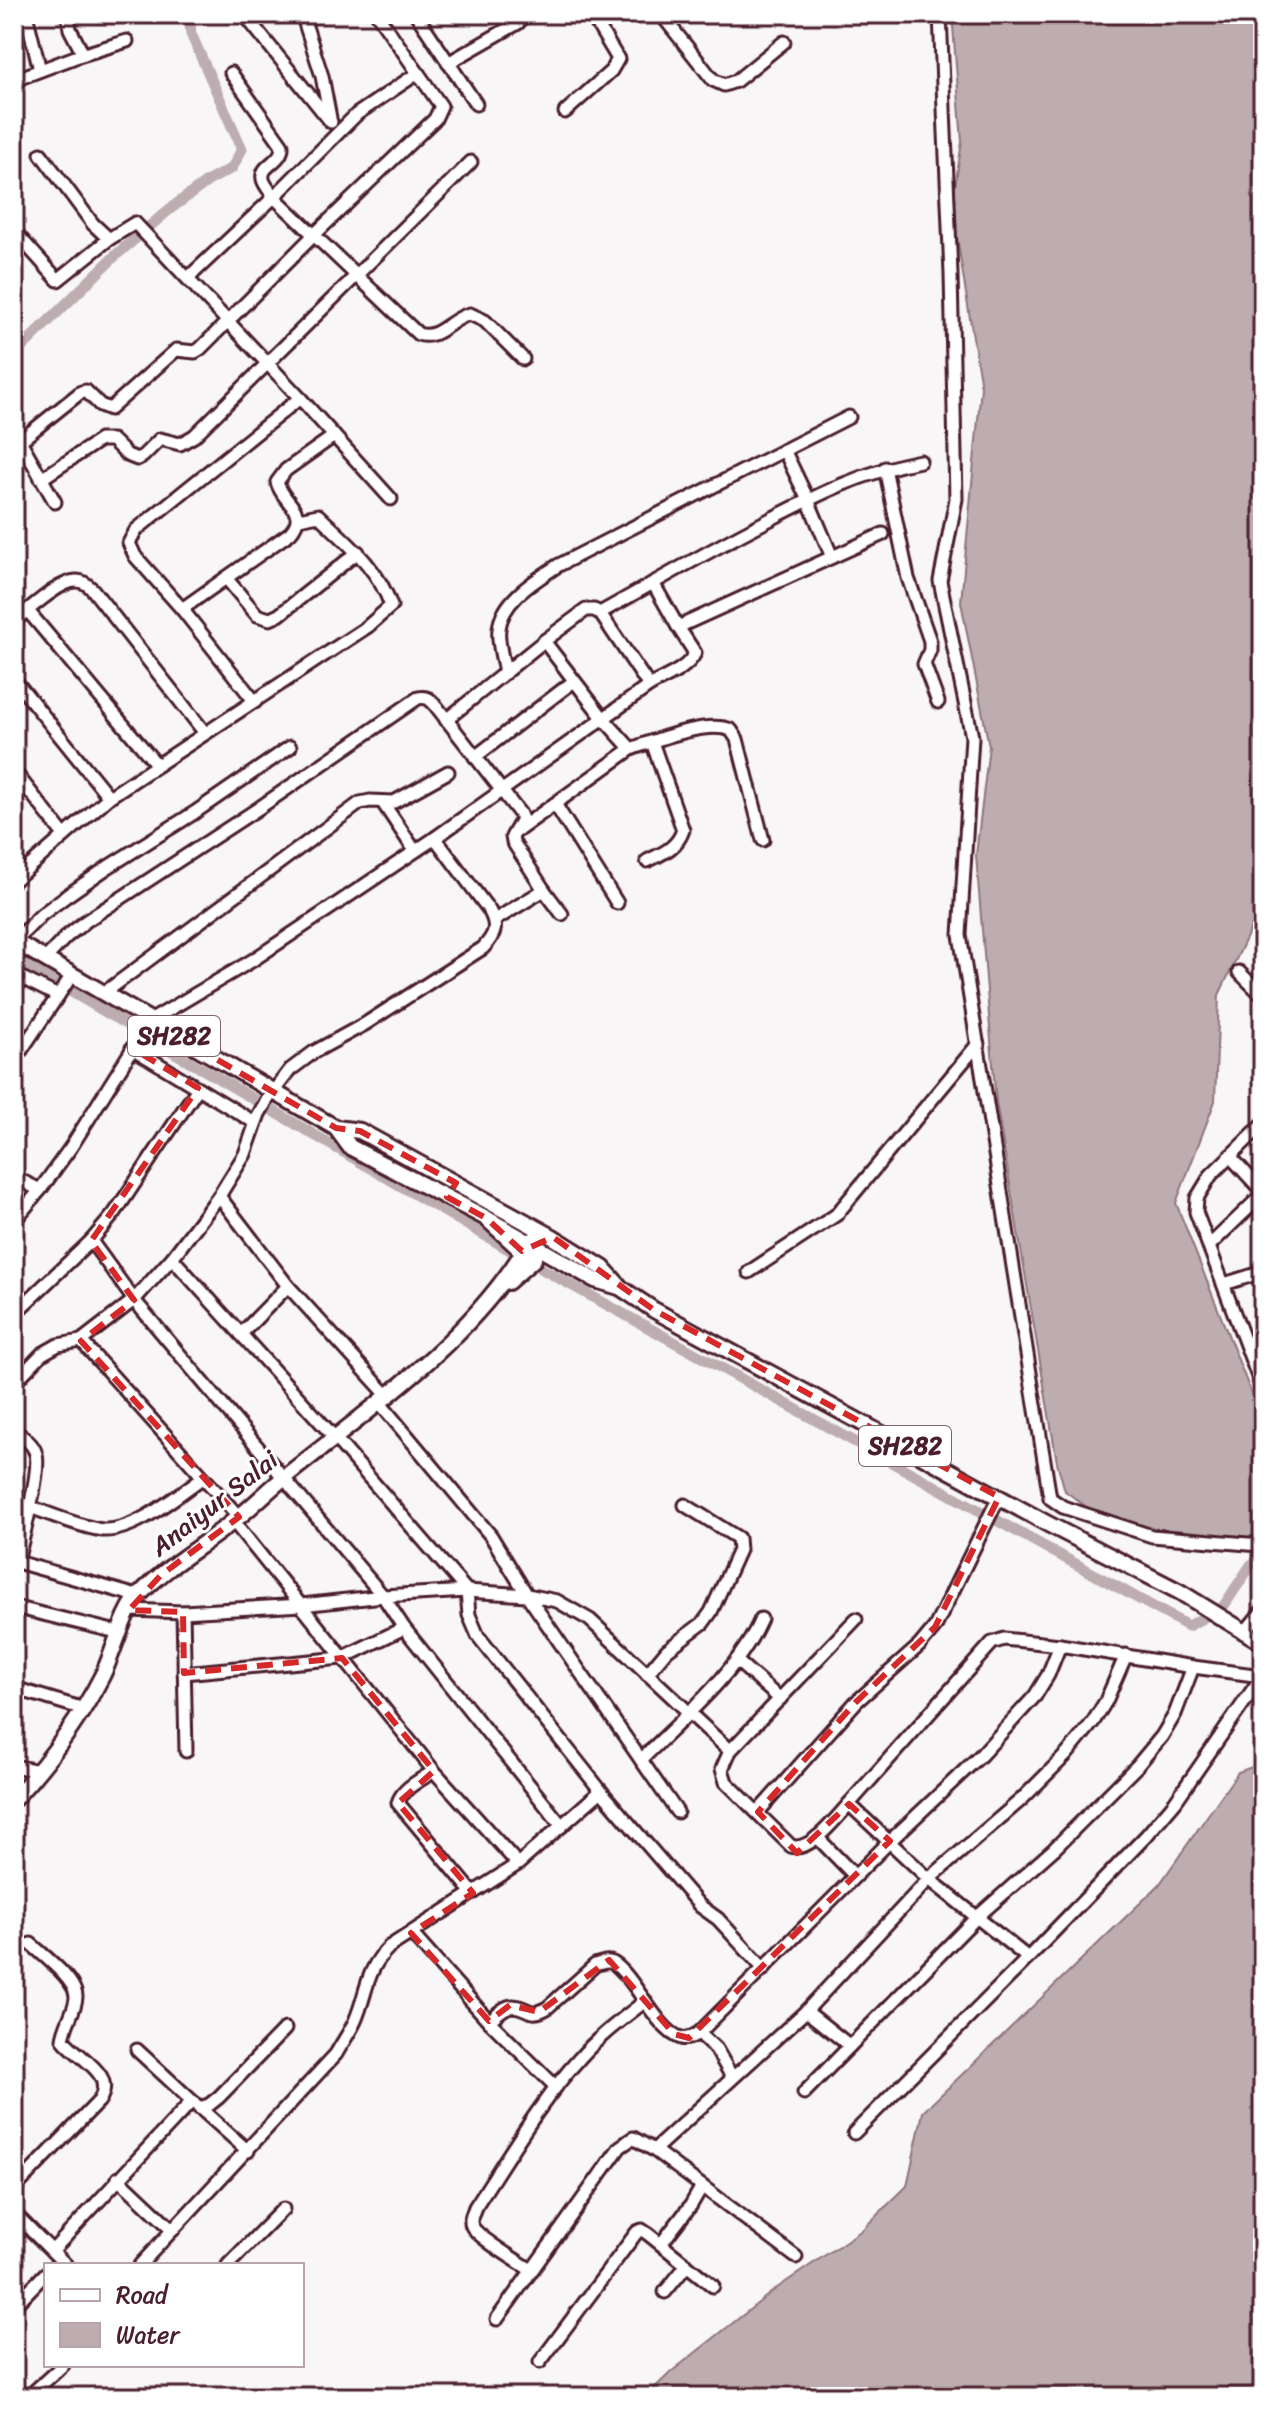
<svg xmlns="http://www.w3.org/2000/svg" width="1277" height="2411" viewBox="0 0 1277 2411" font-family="Sriracha,sans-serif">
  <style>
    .water { fill: #bdadb0; stroke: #8f747b; stroke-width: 2 }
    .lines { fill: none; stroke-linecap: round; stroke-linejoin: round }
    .canal { stroke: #bdadb0; stroke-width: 11 }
    .minor-casing { stroke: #4a1f2b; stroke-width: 17 }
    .major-casing { stroke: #4a1f2b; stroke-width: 20 }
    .minor { stroke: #fff; stroke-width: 11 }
    .major { stroke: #fff; stroke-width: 14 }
    .marked { fill: none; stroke: #d62828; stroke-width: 6; stroke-dasharray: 16 10; stroke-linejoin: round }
    .labels { text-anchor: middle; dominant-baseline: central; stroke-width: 6; stroke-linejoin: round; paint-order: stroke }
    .shield { fill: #fff; stroke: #80626b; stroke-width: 2 }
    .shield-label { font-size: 24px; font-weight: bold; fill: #4a1f2b }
    .street-label { font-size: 26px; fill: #4a1f2b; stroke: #fff }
  </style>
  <rect width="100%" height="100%" fill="#f8f6f7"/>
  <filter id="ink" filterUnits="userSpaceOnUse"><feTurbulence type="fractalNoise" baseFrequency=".0125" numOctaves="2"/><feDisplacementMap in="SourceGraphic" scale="16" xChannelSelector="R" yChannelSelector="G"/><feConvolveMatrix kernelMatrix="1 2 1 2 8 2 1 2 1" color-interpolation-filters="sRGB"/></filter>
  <g filter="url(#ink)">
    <g class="water">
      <path d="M952 14H1263V903L1219 995 1215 1101 1176 1203 1263 1423V1545L1160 1539 1103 1519 1065 1491 1057 1462 996 1102 976 855 989 746 961 602 981 387 952 206 962 142Z"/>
      <path d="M1263 1763V2397H645L671 2372 777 2288 862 2230 907 2186 923 2112 1159 1885 1238 1772Z"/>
    </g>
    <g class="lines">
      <g class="canal">
        <path d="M14 355 116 255 170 209 208 181 232 168 242 149 191 34 189 14"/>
        <path d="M14 962 19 961 544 1270 1188 1626 1223 1607 1251 1565 1263 1557"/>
      </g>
      <defs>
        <g id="minor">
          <path d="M26 14 40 70"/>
          <path d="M68 14 70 29 83 54"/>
          <path d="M244 14 331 122"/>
          <path d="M302 14 322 76 330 118"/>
          <path d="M416 14 476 104"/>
          <path d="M661 14 713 80 724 85 736 81 784 42"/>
          <path d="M940 14 951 274 956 499 940 581 972 737 960 935 1050 1498 1063 1507 1152 1536 1260 1545 1263 1547"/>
          <path d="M448 63 518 23 526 14"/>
          <path d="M231 73 282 145C283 163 260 164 263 179 264 185 271 192 274 197L418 334C438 341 451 318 470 314L485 321 523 359"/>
          <path d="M17 79 78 56 127 41"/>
          <path d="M565 112 611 71 618 59 591 14"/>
          <path d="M41 154 93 224 109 239"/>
          <path d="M14 231 58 280 109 239 135 223 300 398 391 499"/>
          <path d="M188 278 274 197 357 114 418 73"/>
          <path d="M14 430 55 502"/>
          <path d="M20 441 81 392 86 391 100 405 110 409 176 350 195 352 200 349 314 235 435 119 441 106 377 14"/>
          <path d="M784 450 808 500 832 557"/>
          <path d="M885 468 908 578 930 641V650L924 664 938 702"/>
          <path d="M41 479 100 440H112L127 455 137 459 143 456 160 439 180 444 194 436 471 162"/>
          <path d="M226 578 257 615 270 619 279 615 358 552"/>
          <path d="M653 583 678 627"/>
          <path d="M182 609 290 533C310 511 282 503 277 482L286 470 334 436"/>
          <path d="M28 611 157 765"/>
          <path d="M600 613C655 582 710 550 767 521 819 494 862 472 920 461"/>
          <path d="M14 621C28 611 59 581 76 581 84 581 88 585 93 590L205 733"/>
          <path d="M544 641 603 718 631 749"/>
          <path d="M505 673C503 659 497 642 499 629 502 600 535 581 557 566L849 417"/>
          <path d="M14 679 109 797"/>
          <path d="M255 702 182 609 135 556 129 543 136 530 300 398"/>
          <path d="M446 720 544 641 586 610H594L600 613 649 686"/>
          <path d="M475 757 574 681"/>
          <path d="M14 771 64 835"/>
          <path d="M383 803 415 851"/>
          <path d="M555 804 617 903"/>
          <path d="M517 831 631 749C656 740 707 720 731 730L737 739 763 840"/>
          <path d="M647 861C663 853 677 848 683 830L652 742"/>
          <path d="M14 880 109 797 367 627 391 606C378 567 347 543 318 515L299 519"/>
          <path d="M495 920 544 890"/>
          <path d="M14 942 41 915 65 897 108 867 194 813 290 747"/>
          <path d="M45 959 66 937 86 921 259 808 418 698C427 696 430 699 436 706L520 814 522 819 512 837 513 842 544 890 562 914"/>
          <path d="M1239 972 1263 996"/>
          <path d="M14 978H22L58 996"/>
          <path d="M104 993 360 803 370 801 394 802 448 772"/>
          <path d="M132 1048 254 1122"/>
          <path d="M14 1061 72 975"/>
          <path d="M1263 1124 1211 1175 1197 1198 1196 1212 1263 1390"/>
          <path d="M1230 1156 1263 1192"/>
          <path d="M14 1177 40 1190"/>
          <path d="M219 1196 288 1286 388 1396"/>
          <path d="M14 1221 40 1190 71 1147 150 1021 253 960 435 838 649 686C664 677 687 670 695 653L678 627 883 534"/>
          <path d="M91 1241 134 1300 383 1596 404 1628 562 1826"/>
          <path d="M1209 1246 1263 1194"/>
          <path d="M749 1272 836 1215 978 1044"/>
          <path d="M1224 1284 1263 1272"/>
          <path d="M14 1314 91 1241 114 1214 198 1088"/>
          <path d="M241 1334 288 1286"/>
          <path d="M81 1341 239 1517"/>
          <path d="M1247 1344 1263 1338"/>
          <path d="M14 1383 42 1354 58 1345 81 1341 134 1300 172 1258 219 1196 245 1154 259 1114 267 1100 290 1070 314 1052 365 1024 483 948C496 934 498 926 489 910L435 838"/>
          <path d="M379 1402 491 1536 527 1595 557 1601 590 1620 730 1751 722 1769 726 1782 791 1846C810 1853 836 1818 849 1804L929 1879 1028 1958 1146 1836 1175 1802 1263 1675"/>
          <path d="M14 1431C23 1437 33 1443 36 1454 41 1472 22 1540 17 1562L137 1596"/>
          <path d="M30 1507C50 1514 83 1528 103 1530 135 1532 176 1496 202 1478"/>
          <path d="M234 1522 434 1771 518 1864"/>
          <path d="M14 1607 121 1633"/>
          <path d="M129 1610 183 1612 302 1605 383 1596 467 1591 527 1595 677 1812"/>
          <path d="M183 1612 186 1751"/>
          <path d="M1245 1632 1263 1610"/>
          <path d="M737 1661 780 1699"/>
          <path d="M184 1673 342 1658 404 1628"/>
          <path d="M647 1674 667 1650 703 1623 711 1612 739 1550 738 1538 685 1505"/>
          <path d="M14 1688 84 1709"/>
          <path d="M730 1751 856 1619"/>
          <path d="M641 1760C682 1719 738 1672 761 1619"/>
          <path d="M14 1766 39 1771"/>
          <path d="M434 1771C421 1780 402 1788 398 1803L473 1893"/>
          <path d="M601 1791 700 1906 718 1919 764 1969"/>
          <path d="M849 1804 992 1643 1004 1639 1060 1645"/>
          <path d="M758 1812 856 1702 920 1645 935 1627 999 1497"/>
          <path d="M817 1837 855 1876"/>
          <path d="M411 1933 489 2021C495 2016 504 2006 513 2006 529 2007 529 2018 547 2008L595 1965C601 1963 607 1960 613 1963 633 1974 657 2031 681 2038 688 2040 693 2036 699 2033L890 1841 981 1755 1035 1696 1048 1675 1060 1645 1193 1667 1262 1676"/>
          <path d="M806 2011 850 2046 976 1918 1054 1849 1137 1766 1162 1736 1175 1714 1193 1667"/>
          <path d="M489 2021 556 2087"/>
          <path d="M699 2033 716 2049 732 2077"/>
          <path d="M137 2050 192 2101"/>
          <path d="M804 2093 850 2046"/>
          <path d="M199 2108 209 2105 219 2097 285 2029"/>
          <path d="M854 2133 1028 1958"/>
          <path d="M118 2178 173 2230"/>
          <path d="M14 2189 99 2101C117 2073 78 2059 63 2039 65 2024 76 2009 76 1997 76 1980 43 1955 31 1944"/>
          <path d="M14 2213 66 2265"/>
          <path d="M661 2244 691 2205 702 2186"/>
          <path d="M52 2251 192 2101 248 2151"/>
          <path d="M796 2257 654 2150 806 2011 929 1879 1022 1799 1067 1754 1093 1722 1106 1701 1126 1655"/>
          <path d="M140 2265 336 2054C342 2043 350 2032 355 2021 368 1991 365 1971 389 1947L518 1864 601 1791 478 1636 469 1615 467 1591 335 1438 172 1258"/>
          <path d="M228 2265 283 2209"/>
          <path d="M531 2270C519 2262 477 2237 472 2226 469 2220 473 2213 475 2207 508 2157 539 2103 579 2059 598 2037 621 2020 644 2002"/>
          <path d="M665 2292 687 2265"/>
          <path d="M14 2306 46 2273"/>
          <path d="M497 2319 620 2147 633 2138 654 2150"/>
          <path d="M540 2362 637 2232 642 2230 648 2234 713 2286"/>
          <path d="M28 2397 63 2365"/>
        </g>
        <g id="major">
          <path d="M14 941 336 1128 350 1147 486 1218 595 1280 619 1287"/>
          <path d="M336 1128 360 1131 553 1237 603 1268 621 1288 654 1310 1048 1524 1180 1592 1263 1643"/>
          <path d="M508 1282 534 1259V1239"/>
          <path d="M14 1799C48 1762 79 1721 102 1676 114 1653 123 1611 140 1594 167 1566 201 1547 231 1523 250 1509 267 1491 286 1476 370 1409 465 1344 523 1252L486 1218"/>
        </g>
      </defs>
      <use href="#minor" class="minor-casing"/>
      <use href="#major" class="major-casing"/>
      <use href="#minor" class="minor"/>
      <use href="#major" class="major"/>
    </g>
  </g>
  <path class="marked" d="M150 1021 336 1128 360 1131 456 1183 447 1197 486 1218 522 1251 553 1237 654 1310 999 1497 935 1627 856 1702 758 1812 797 1853 849 1804 890 1841 689 2038 674 2034 609 1960 539 2012 510 2005 489 2021 411 1933 473 1893 398 1803 434 1771 342 1658 184 1673 183 1612 129 1610 161 1575 239 1517 81 1341 134 1300 91 1241 198 1088 132 1048Z"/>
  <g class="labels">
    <g class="shield">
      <rect x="128" y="1016" width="92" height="40" rx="6"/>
      <rect x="859" y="1426" width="92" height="40" rx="6"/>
    </g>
    <g class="shield-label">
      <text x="174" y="1036">SH282</text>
      <text x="905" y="1446">SH282</text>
    </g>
    <g class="street-label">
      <text transform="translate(214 1503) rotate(-38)">Anaiyur Salai</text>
    </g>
  </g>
  <rect width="1277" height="2411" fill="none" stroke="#fff" stroke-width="48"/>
  <rect x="24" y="24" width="1229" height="2363" fill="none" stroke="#4a1f2b" stroke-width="3" filter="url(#ink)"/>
  <rect x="44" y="2263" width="260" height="104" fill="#ffffff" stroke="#b7a5aa" stroke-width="2"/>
  <rect x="60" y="2289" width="40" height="12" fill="#ffffff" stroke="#b7a5aa" stroke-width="2"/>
  <text x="116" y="2303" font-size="24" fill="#4a1f2b">Road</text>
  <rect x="60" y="2323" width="40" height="24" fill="#bdadb0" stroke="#b7a5aa" stroke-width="2"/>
  <text x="116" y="2343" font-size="24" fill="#4a1f2b">Water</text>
</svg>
